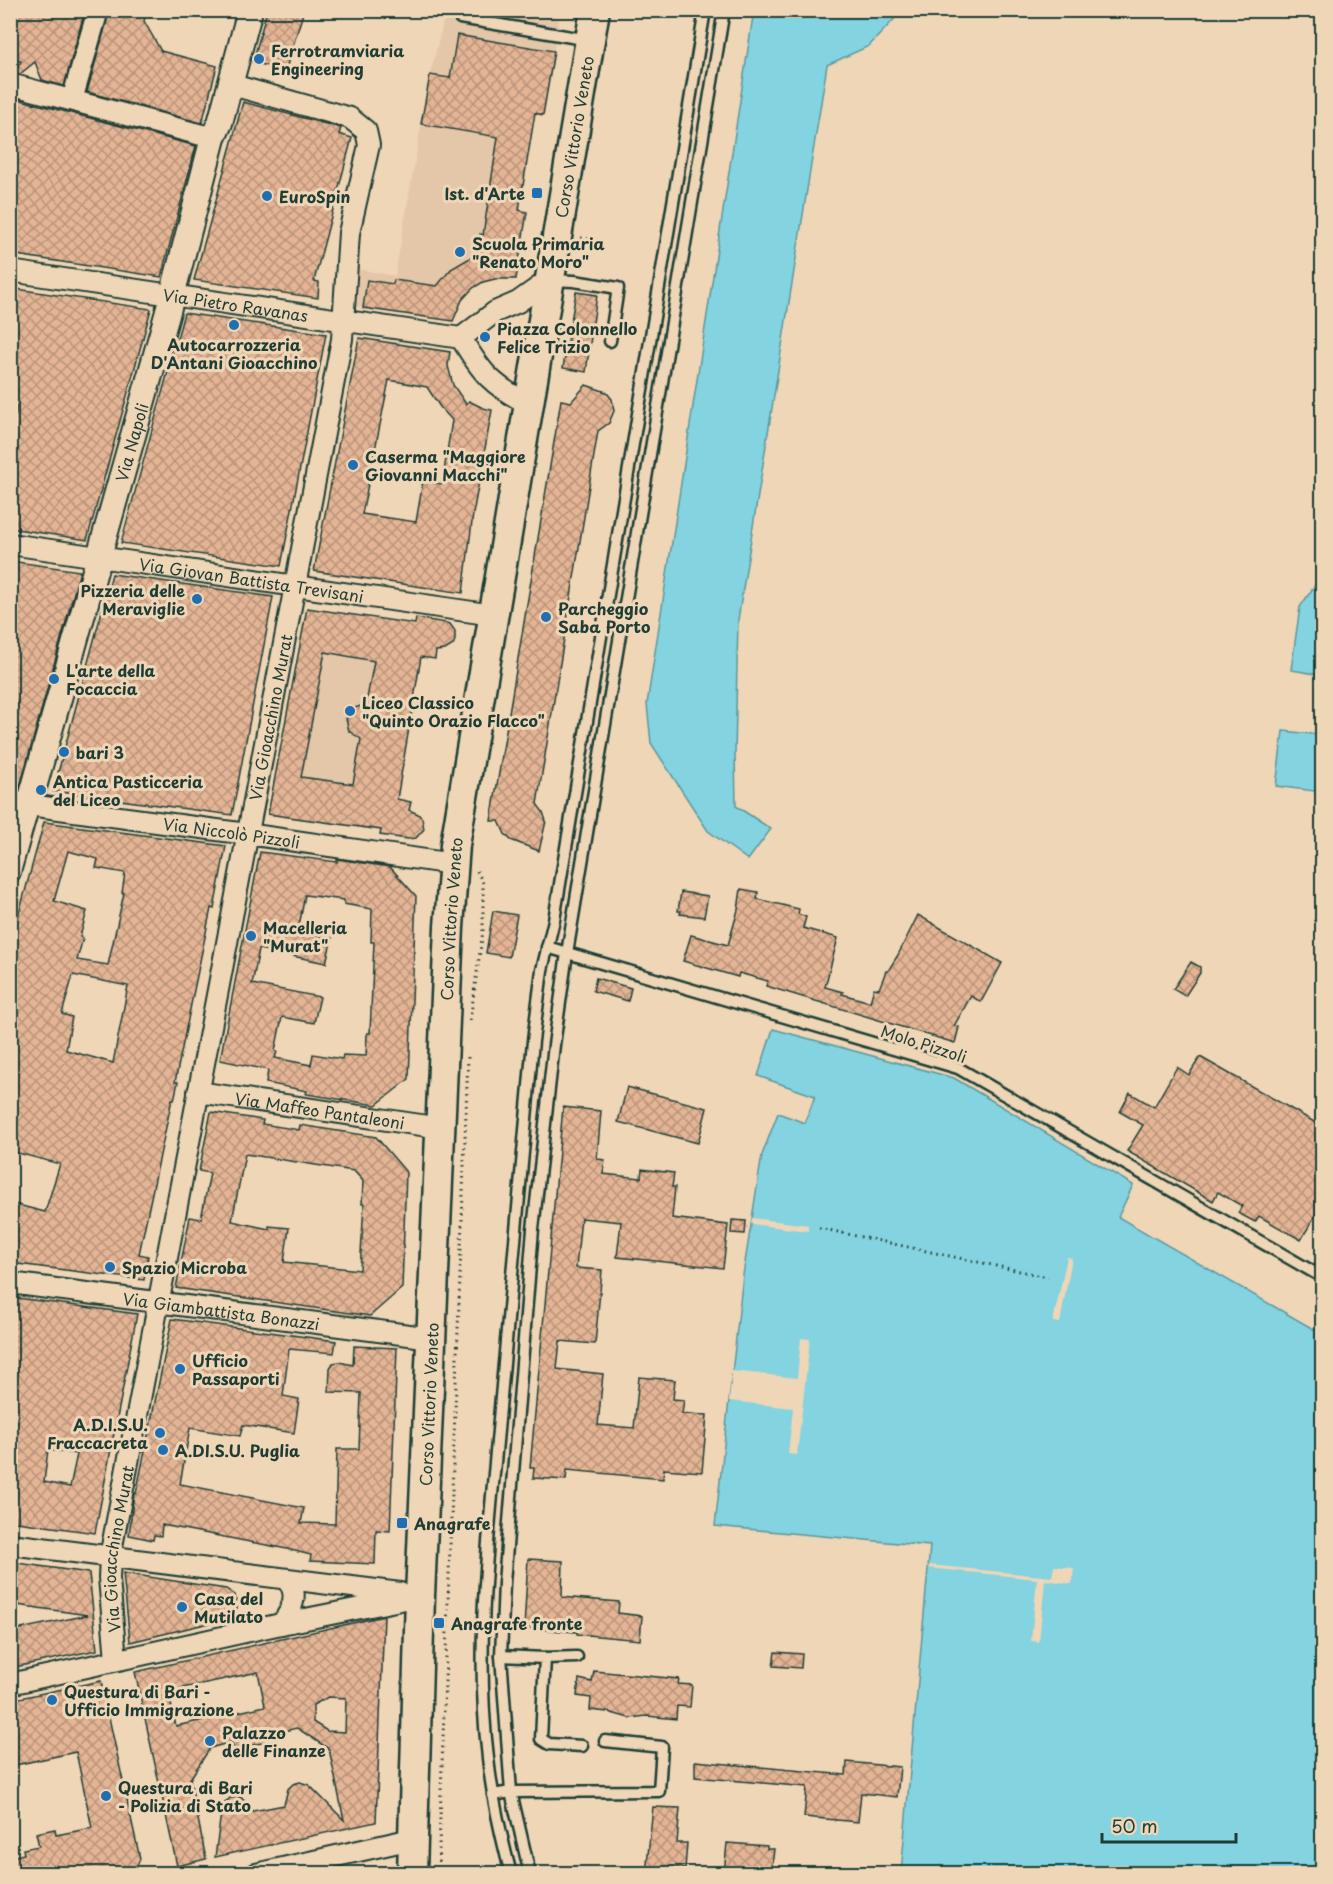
<svg xmlns="http://www.w3.org/2000/svg" width="1333" height="1884" viewBox="0 0 1333 1884" font-family="'Playpen Sans',sans-serif">
  <style>
    .built { fill: #e4c6a8 }
    .water { fill: #84d3e0; stroke: #5c979b; stroke-width: 1.5 }
    .pier { fill: #efd6b7 }
    .building { fill: url(#building-cross-hatch); stroke: #1f3d34; stroke-width: 1.5; fill-rule: evenodd }
    .lines { fill: none; stroke-linecap: round; stroke-linejoin: round }
    .service-casing { stroke: #1f3d34; stroke-width: 15 }
    .minor-casing { stroke: #1f3d34; stroke-width: 24 }
    .tertiary-casing { stroke: #1f3d34; stroke-width: 28 }
    .secondary-casing { stroke: #1f3d34; stroke-width: 33 }
    .path { stroke: #1f3d34; stroke-width: 3; stroke-dasharray: 1.5 4.5; stroke-linecap: butt }
    .service { stroke: #efd6b7; stroke-width: 10 }
    .minor { stroke: #efd6b7; stroke-width: 20 }
    .tertiary { stroke: #efd6b7; stroke-width: 24 }
    .secondary { stroke: #efd6b7; stroke-width: 28 }
    .poi-dot { fill: #1f6fb2; stroke: #efd6b7; stroke-width: 2 }
    .labels { text-anchor: middle; dominant-baseline: central; stroke-width: 6; stroke-linejoin: round; paint-order: stroke }
    .poi-label { font-size: 16px; font-weight: bold; fill: #1f3d34; stroke: #efd6b7; text-anchor: start }
    .street-label { font-size: 16px; fill: #1f3d34; stroke: #efd6b7 }
  </style>
  <defs>
    <pattern id="building-cross-hatch" width="8" height="8" patternUnits="userSpaceOnUse" patternTransform="scale(1.5)"><rect width="8" height="8" fill="#e4b495"/><path d="M0 0l8 8M0 8l8-8" fill="none" stroke="#b8947a"/></pattern>
  </defs>
  <rect width="100%" height="100%" fill="#efd6b7"/>
  <filter id="ink" filterUnits="userSpaceOnUse"><feTurbulence type="fractalNoise" baseFrequency=".0167" numOctaves="2"/><feDisplacementMap in="SourceGraphic" scale="12" xChannelSelector="R" yChannelSelector="G"/><feConvolveMatrix kernelMatrix="1 2 1 2 8 2 1 2 1" color-interpolation-filters="sRGB"/></filter>
  <g filter="url(#ink)">
    <g class="built">
      <path d="M446 11H557L556 18 559 19 543 115 535 114 519 210 527 212 516 280 495 279 483 282 473 288 462 300 454 322 353 306 357 269 395 276 430 75Z"/>
      <path d="M307 608 415 624 416 618 446 623 450 624 455 631V640L453 645 445 650 436 649 435 659 421 657 397 799 411 802 409 811 418 814 423 821 422 832 414 839 380 835 381 830 268 814Z"/>
    </g>
    <g class="water">
      <path d="M754 10 902 11 869 46 827 65 738 620 735 755 736 806 771 829 748 860 708 831 651 743 647 704Z"/>
      <path d="M1322 575V675L1291 670 1300 607Z"/>
      <path d="M1283 731 1322 735V792L1276 786Z"/>
      <path d="M773 1029 954 1078 1133 1185 1118 1217 1322 1334V1873H901L930 1546 715 1526 743 1275 762 1155 778 1113 805 1123 815 1096 758 1076Z"/>
    </g>
    <g class="pier">
      <path d="M752 1218 808 1225V1231L751 1224Z"/>
      <path d="M1067 1257 1072 1258 1060 1323 1053 1322Z"/>
      <path d="M801 1338 810 1339 797 1455 788 1454 793 1408 729 1401 732 1371 797 1378Z"/>
      <path d="M929 1565 1052 1577 1054 1566 1074 1568 1072 1584 1045 1580 1039 1642 1031 1641 1037 1579 928 1568Z"/>
    </g>
    <g class="building">
      <path d="M10 10H85L64 86 42 80 35 62 20 74 15 73 21 61 10 59Z"/>
      <path d="M110 10H147L144 21 161 51 217 66 202 123 87 92Z"/>
      <path d="M267 10H304L284 75 270 70 271 67 253 62Z"/>
      <path d="M457 35 554 51 543 115 535 113 519 210 527 212 516 279H495L483 282 473 288 462 300 453 321 363 308 367 280 393 284 394 280 437 286 451 269 477 254 480 234 483 235 498 137 421 124 430 75 450 78Z"/>
      <path d="M10 97 196 146 161 277 10 254Z"/>
      <path d="M243 102 341 128 339 134 352 138 314 281 319 282 318 298 194 280Z"/>
      <path d="M10 288 151 309 87 540 10 528V447L17 406 10 405Z"/>
      <path d="M576 292 597 295 586 372 563 368Z"/>
      <path d="M184 313 326 334 281 566 121 543Z"/>
      <path d="M359 338 450 352 448 366 453 385 466 404 469 401 483 408 492 410 473 514 463 593 314 571ZM389 380 427 387 440 407 452 420 442 484 423 481 416 522 362 514Z"/>
      <path d="M586 385 606 392 612 399 614 411 609 423 598 431 537 804 543 812 546 821 539 851 511 840 505 834 499 821H491L561 400 571 402Z"/>
      <path d="M10 561 80 571 19 790 10 789Z"/>
      <path d="M112 574 273 597 232 815 53 791Z"/>
      <path d="M307 608 415 624 416 618 446 623 450 624 455 631V640L453 645 445 650 436 651 435 659 421 657 397 799 411 802 409 810 418 814 422 818 424 829 416 838 408 839 380 835 381 830 268 814ZM325 652 374 661 366 704 352 709 346 719 349 731 361 739 353 784 301 777Z"/>
      <path d="M44 822 226 846 214 909 211 908 175 1082H178L174 1100 172 1099 139 1254 148 1256 144 1280 10 1263V1203L45 1212 60 1164 10 1151V946ZM68 851 98 859 96 868 125 873 122 893H124L108 965 77 960 83 938 80 937 87 911 54 901ZM73 975 128 986 113 1063 66 1050 72 1017 62 1014Z"/>
      <path d="M260 852 337 862V859L390 867 416 896 409 1079 376 1105 306 1094 307 1091 266 1083 268 1070 220 1060ZM305 895 344 900V904L372 909 371 942H374L370 1033H367L366 1056 343 1055 342 1059 313 1054 311 1065 275 1058 277 1052 275 1051 282 1017 314 1023 320 997 252 984 255 970 259 949 326 963 332 938 298 931Z"/>
      <path d="M741 889 758 892 757 899 799 909 798 914 806 917 803 928 838 938 825 987 843 992 842 994 870 1002 874 988 879 989 886 971H888L898 955 918 915 1002 963 981 1002 971 996 954 1026 959 1027 955 1043 766 986 768 981 739 973 738 977 683 961 691 935 728 945 738 910Z"/>
      <path d="M681 892 708 896 704 917 680 914 681 911H678Z"/>
      <path d="M493 911 517 915 509 957 486 953Z"/>
      <path d="M1191 962 1200 967V973L1185 996 1173 989Z"/>
      <path d="M596 978 631 988 628 1001 593 991Z"/>
      <path d="M1200 1057 1323 1127V1202L1301 1240 1259 1216 1255 1222 1238 1213 1242 1206 1218 1192 1213 1201 1127 1151 1143 1125 1120 1112 1130 1093 1154 1107 1177 1067 1189 1075Z"/>
      <path d="M627 1087 707 1108 698 1143 618 1122Z"/>
      <path d="M563 1107 601 1111 597 1159 605 1160 603 1174 641 1178 642 1169 674 1173 672 1187H675L672 1218 728 1225 723 1268 617 1257 621 1222 581 1218 576 1268 602 1270 595 1344 560 1341 557 1369 603 1374 598 1425 634 1428 639 1377 675 1380 673 1399 684 1400 682 1414 707 1415 702 1472 664 1469 663 1479 567 1470 566 1480 533 1478 534 1468H530Z"/>
      <path d="M211 1112 263 1120 262 1124 299 1130 300 1125 376 1137 406 1172 402 1288 370 1316 176 1288 190 1217 201 1219 210 1173 199 1171ZM245 1154 354 1171 363 1181 362 1204H364L360 1270 284 1262 289 1228 269 1226V1229L232 1221Z"/>
      <path d="M732 1220 746 1221 745 1234 731 1233Z"/>
      <path d="M10 1297 137 1314 95 1533 10 1521V1439L14 1412 10 1411ZM48 1450 77 1454 70 1487 44 1482Z"/>
      <path d="M172 1319 336 1341 334 1353 289 1349 283 1396 299 1399 294 1433 243 1425 240 1436 190 1428 180 1484 304 1508 301 1523 335 1524 337 1449H359L361 1393 329 1392 330 1368 333 1363 339 1362 353 1365 354 1346 397 1348 390 1531 376 1530 375 1564 310 1561 311 1555 287 1549 162 1525 161 1536 154 1535 153 1540 129 1535 134 1493 136 1494Z"/>
      <path d="M528 1559 563 1561 562 1597 619 1602 618 1613 642 1616 640 1640 577 1634V1632L524 1628Z"/>
      <path d="M10 1562 89 1573 97 1650 10 1668V1631L88 1615 10 1604Z"/>
      <path d="M123 1573 226 1589 235 1595 237 1608 233 1615 226 1619 130 1642Z"/>
      <path d="M384 1616 376 1822 215 1857 222 1806 230 1798 241 1797 253 1811 284 1805 288 1789 293 1784 300 1782 309 1785 344 1820 329 1749 297 1728 274 1733 276 1740 233 1749 232 1742 210 1748 190 1779 206 1859 177 1866 135 1672ZM258 1672 265 1706 176 1726 168 1691ZM328 1697 346 1698 345 1732 327 1731 313 1722V1705Z"/>
      <path d="M775 1652 802 1654 801 1668 773 1666Z"/>
      <path d="M594 1671 679 1679 678 1684 692 1685 690 1707 677 1706 676 1719 647 1716 629 1718 608 1712 590 1710 591 1698 577 1696 579 1679 592 1682Z"/>
      <path d="M101 1681 140 1859 132 1874H10V1857L24 1854 23 1849 39 1846 36 1833 55 1829 56 1835 92 1828 76 1752 15 1765 10 1746V1700Z"/>
      <path d="M695 1761 846 1775 847 1762 900 1767 897 1797 861 1793 858 1822 804 1817 807 1787 695 1777Z"/>
      <path d="M653 1807 680 1808 677 1843H687L685 1869 675 1868 674 1874H646Z"/>
      <path d="M727 1843 767 1846V1849H774L772 1866H765V1874H724Z"/>
    </g>
    <g class="lines">
      <defs>
        <g id="service">
          <path d="M460 18 589 40"/>
          <path d="M550 280 574 281 618 288 610 341"/>
          <path d="M547 947 958 1068 1322 1277"/>
          <path d="M501 1656 545 1658 541 1739 549 1744 582 1746"/>
          <path d="M545 1658 577 1657"/>
          <path d="M493 1795 511 1792 659 1791 662 1747 605 1741"/>
          <path d="M511 1874C501 1836 492 1797 488 1758 474 1642 490 1524 500 1408 511 1286 522 1164 533 1041L542 970 554 920 705 10"/>
          <path d="M530 1874 511 1792 501 1656 504 1583 533 1229 554 1045 567 953 724 10"/>
        </g>
        <g id="minor">
          <path d="M10 84 213 138"/>
          <path d="M72 100 98 10"/>
          <path id="s1" d="M10 271 461 338"/>
          <path d="M461 338 495 312 518 302 549 280"/>
          <path d="M461 338C481 372 492 386 529 404"/>
          <path id="s2" d="M10 544 493 615"/>
          <path id="s3" d="M10 872 29 805 247 834 453 864"/>
          <path id="s4" d="M198 1092 441 1128"/>
          <path id="s5" d="M10 1283 432 1338"/>
          <path d="M10 1544 400 1593"/>
          <path d="M281 1624C292 1611 301 1591 285 1579"/>
          <path id="s6" d="M116 1660 109 1578 110 1557 342 339 349 233 369 145 366 131 350 118 229 84"/>
          <path d="M10 1684 281 1624 420 1596"/>
          <path d="M256 1874 412 1839"/>
        </g>
        <g id="tertiary">
          <path id="s7" d="M10 803 29 805 167 315 213 138 220 123 250 10"/>
        </g>
        <g id="secondary">
          <path id="s8" d="M412 1874 420 1596 449 927 455 845 595 10"/>
        </g>
      </defs>
      <use href="#service" class="service-casing"/>
      <use href="#minor" class="minor-casing"/>
      <use href="#tertiary" class="tertiary-casing"/>
      <use href="#secondary" class="secondary-casing"/>
      <g class="path">
        <path d="M581 238 597 240"/>
        <path d="M470 1020 483 931V883L477 871"/>
        <path d="M819 1228 1048 1277"/>
        <path d="M360 1871 382 1874"/>
        <path d="M438 1874 468 1057"/>
      </g>
      <use href="#service" class="service"/>
      <use href="#minor" class="minor"/>
      <use href="#tertiary" class="tertiary"/>
      <use href="#secondary" class="secondary"/>
    </g>
  </g>
  <g class="poi-dot">
    <circle cx="259" cy="59" r="6"/>
    <rect x="531" y="187" width="12" height="12" rx="3"/>
    <circle cx="267" cy="196" r="6"/>
    <circle cx="460" cy="252" r="6"/>
    <circle cx="234" cy="325" r="6"/>
    <circle cx="485" cy="337" r="6"/>
    <circle cx="353" cy="465" r="6"/>
    <circle cx="197" cy="599" r="6"/>
    <circle cx="546" cy="617" r="6"/>
    <circle cx="54" cy="679" r="6"/>
    <circle cx="350" cy="711" r="6"/>
    <circle cx="64" cy="752" r="6"/>
    <circle cx="41" cy="790" r="6"/>
    <circle cx="251" cy="936" r="6"/>
    <circle cx="110" cy="1267" r="6"/>
    <circle cx="180" cy="1369" r="6"/>
    <circle cx="160" cy="1433" r="6"/>
    <circle cx="163" cy="1450" r="6"/>
    <rect x="396" y="1517" width="12" height="12" rx="3"/>
    <circle cx="182" cy="1607" r="6"/>
    <rect x="433" y="1617" width="12" height="12" rx="3"/>
    <circle cx="52" cy="1700" r="6"/>
    <circle cx="210" cy="1741" r="6"/>
    <circle cx="106" cy="1796" r="6"/>
  </g>
  <g class="labels">
    <g class="poi-label">
      <text x="271" y="50">Ferrotramviaria<tspan x="271" dy="18">Engineering</tspan></text>
      <text x="525" y="193" text-anchor="end">Ist. d'Arte</text>
      <text x="279" y="196">EuroSpin</text>
      <text x="472" y="243">Scuola Primaria<tspan x="472" dy="18">"Renato Moro"</tspan></text>
      <text x="497" y="328">Piazza Colonnello<tspan x="497" dy="18">Felice Trizio</tspan></text>
      <text x="234" y="344" text-anchor="middle">Autocarrozzeria<tspan x="234" dy="18">D'Antani Gioacchino</tspan></text>
      <text x="365" y="456">Caserma "Maggiore<tspan x="365" dy="18">Giovanni Macchi"</tspan></text>
      <text x="185" y="590" text-anchor="end">Pizzeria delle<tspan x="185" dy="18">Meraviglie</tspan></text>
      <text x="558" y="608">Parcheggio<tspan x="558" dy="18">Saba Porto</tspan></text>
      <text x="66" y="670">L'arte della<tspan x="66" dy="18">Focaccia</tspan></text>
      <text x="362" y="702">Liceo Classico<tspan x="362" dy="18">"Quinto Orazio Flacco"</tspan></text>
      <text x="76" y="752">bari 3</text>
      <text x="53" y="781">Antica Pasticceria<tspan x="53" dy="18">del Liceo</tspan></text>
      <text x="263" y="927">Macelleria<tspan x="263" dy="18">"Murat"</tspan></text>
      <text x="122" y="1267">Spazio Microba</text>
      <text x="192" y="1360">Ufficio<tspan x="192" dy="18">Passaporti</tspan></text>
      <text x="148" y="1424" text-anchor="end">A.D.I.S.U.<tspan x="148" dy="18">Fraccacreta</tspan></text>
      <text x="175" y="1450">A.DI.S.U. Puglia</text>
      <text x="414" y="1523">Anagrafe</text>
      <text x="194" y="1598">Casa del<tspan x="194" dy="18">Mutilato</tspan></text>
      <text x="451" y="1623">Anagrafe fronte</text>
      <text x="64" y="1691">Questura di Bari -<tspan x="64" dy="18">Ufficio Immigrazione</tspan></text>
      <text x="222" y="1732">Palazzo<tspan x="222" dy="18">delle Finanze</tspan></text>
      <text x="118" y="1787">Questura di Bari<tspan x="118" dy="18">- Polizia di Stato</tspan></text>
    </g>
    <g class="street-label">
      <text stroke="none"><textPath href="#s8" startOffset="1748">Corso Vittorio Veneto</textPath></text>
      <text stroke="none"><textPath href="#s1" startOffset="228">Via Pietro Ravanas</textPath></text>
      <text stroke="none"><textPath href="#s7" startOffset="396">Via Napoli</textPath></text>
      <text stroke="none"><textPath href="#s2" startOffset="244">Via Giovan Battista Trevisani</textPath></text>
      <text stroke="none"><textPath href="#s6" startOffset="958">Via Gioacchino Murat</textPath></text>
      <text stroke="none"><textPath href="#s3" startOffset="274">Via Niccolò Pizzoli</textPath></text>
      <text stroke="none"><textPath href="#s8" startOffset="956">Corso Vittorio Veneto</textPath></text>
      <text transform="translate(924 1043) rotate(18)">Molo Pizzoli</text>
      <text stroke="none"><textPath href="#s4" startOffset="123">Via Maffeo Pantaleoni</textPath></text>
      <text stroke="none"><textPath href="#s5" startOffset="213">Via Giambattista Bonazzi</textPath></text>
      <text stroke="none"><textPath href="#s8" startOffset="470">Corso Vittorio Veneto</textPath></text>
      <text stroke="none"><textPath href="#s6" startOffset="112">Via Gioacchino Murat</textPath></text>
    </g>
  </g>
  <rect width="1333" height="1884" fill="none" stroke="#efd6b7" stroke-width="36"/>
  <rect x="18" y="18" width="1297" height="1848" fill="none" stroke="#1f3d34" stroke-width="2" filter="url(#ink)"/>
  <path d="M1102 1833v9h134v-9" fill="none" stroke="#1f3d34" stroke-width="3"/>
  <text x="1111" y="1833" font-size="18" fill="#1f3d34" stroke="#efd6b7" stroke-width="4.5" paint-order="stroke">50 m</text>
</svg>
